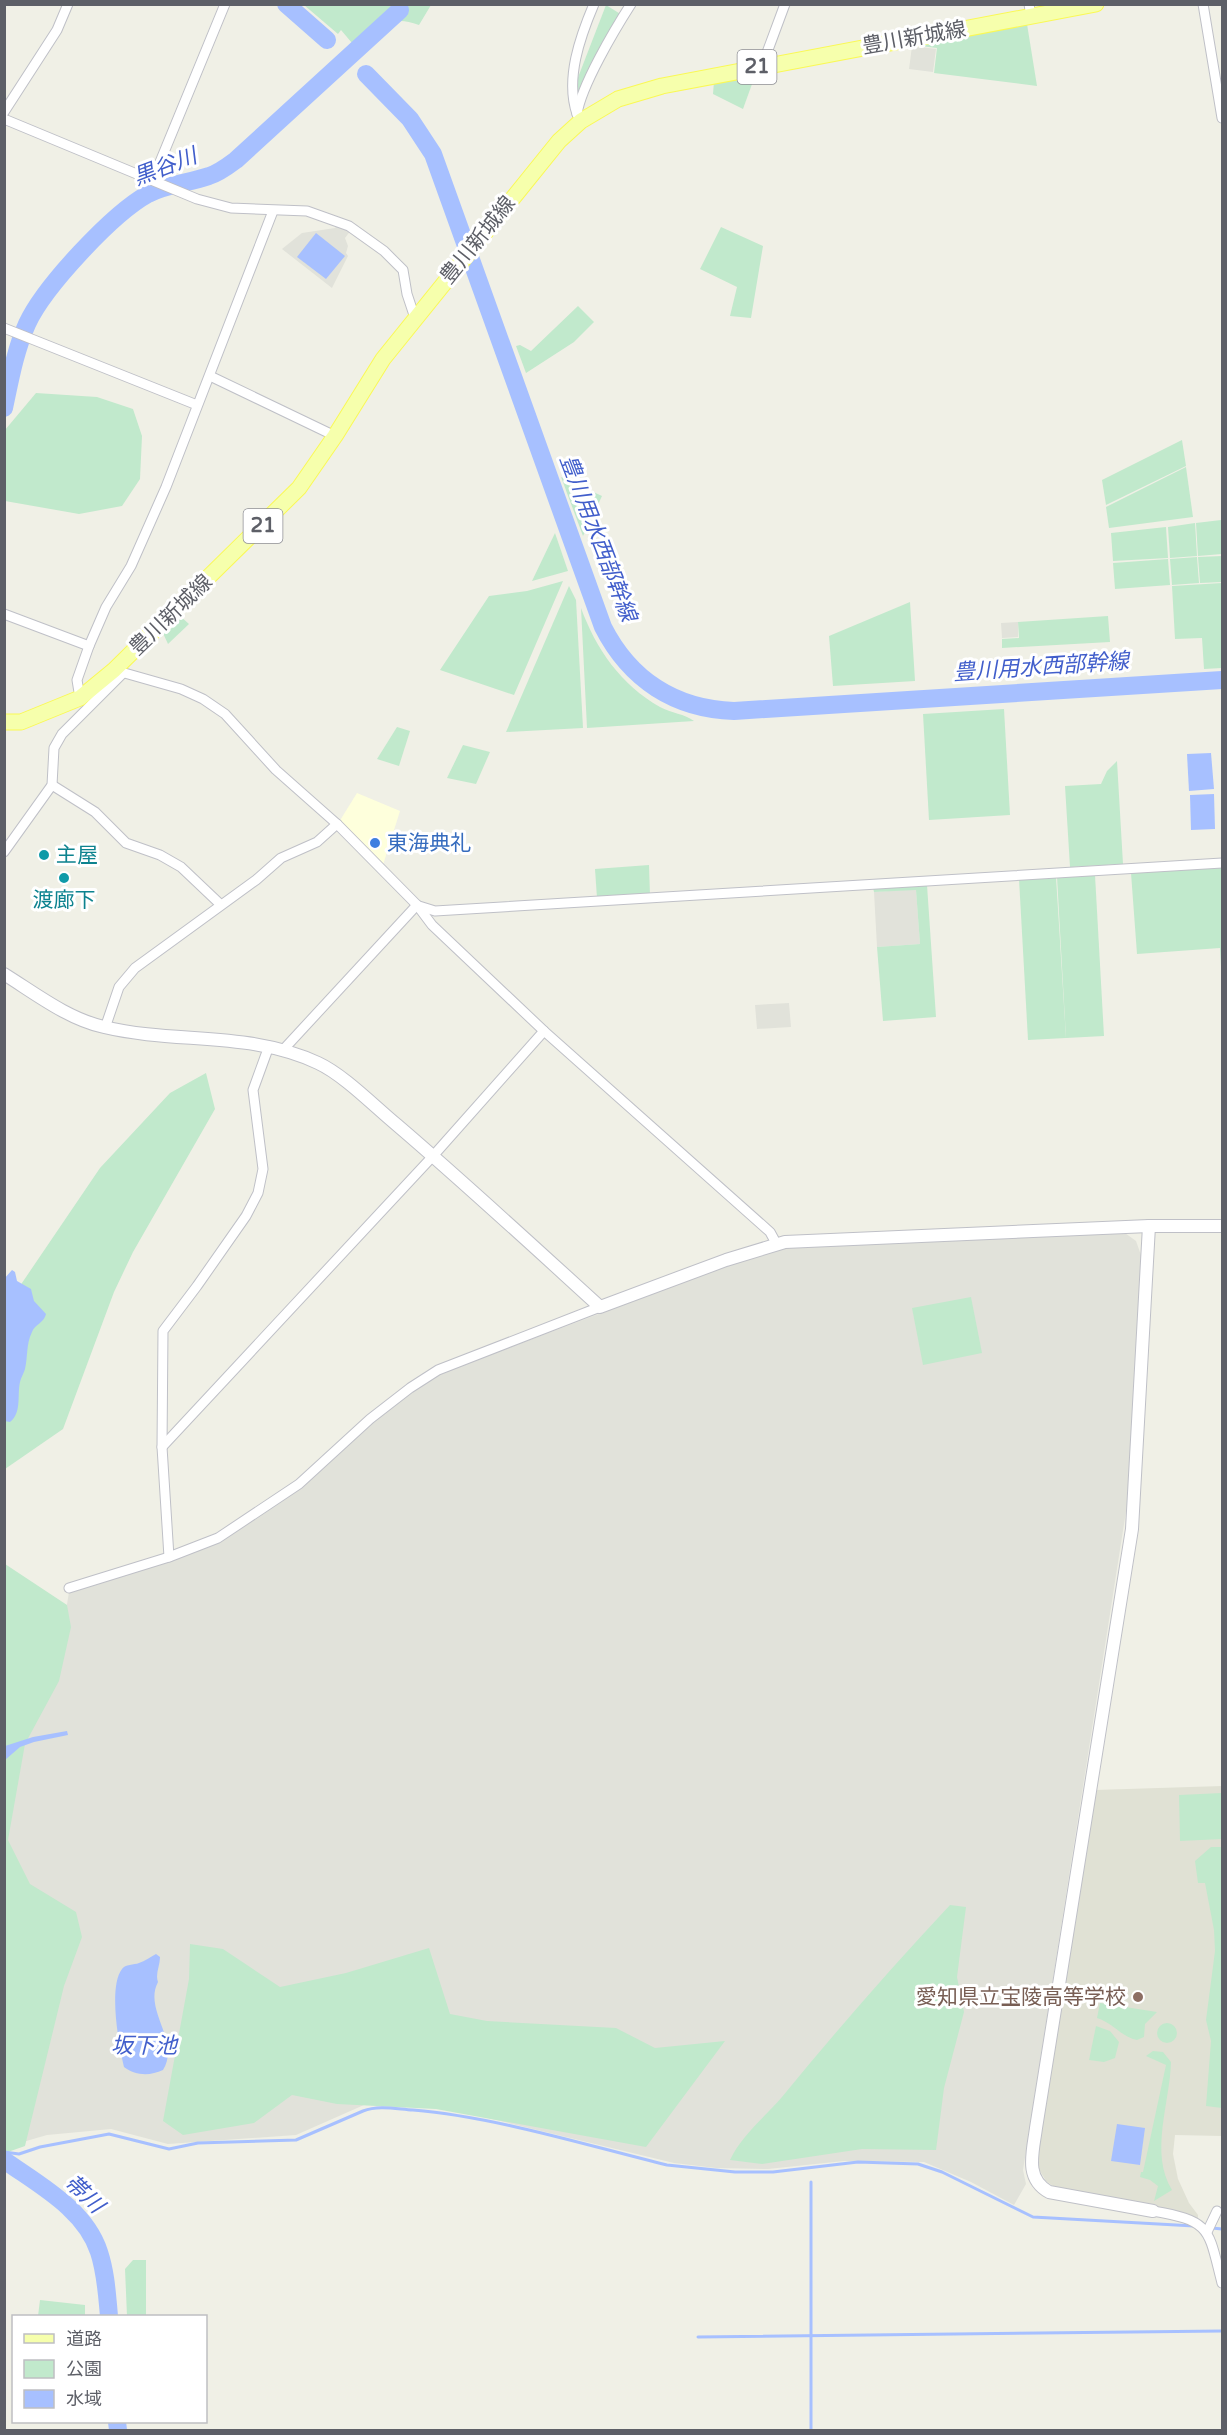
<svg xmlns="http://www.w3.org/2000/svg" width="1227" height="2435" viewBox="0 0 1227 2435" font-family="'Varela Round','Noto Sans JP',sans-serif">
  <style>
    .commercial { fill: #feffdc }
    .industrial { fill: #e1e2da }
    .education { fill: #e0e1d4 }
    .green { fill: #c1e9cc }
    .water { fill: #a7c0ff }
    .lines { fill: none; stroke-linecap: round; stroke-linejoin: round }
    .stream { stroke: #a7c0ff; stroke-width: 3 }
    .river { stroke: #a7c0ff; stroke-width: 18 }
    .minor-casing { stroke: #bfc0c7; stroke-width: 11 }
    .tertiary-casing { stroke: #bfc0c7; stroke-width: 14 }
    .primary-casing { stroke: #faf955; stroke-width: 17 }
    .minor { stroke: #fff; stroke-width: 9 }
    .tertiary { stroke: #fff; stroke-width: 12 }
    .primary { stroke: #f6ffac; stroke-width: 15 }
    .shop-dot { fill: #3f7fe0; stroke: #fff; stroke-width: 2 }
    .culture-dot { fill: #0f9aa8; stroke: #fff; stroke-width: 2 }
    .education-dot { fill: #8d6e63; stroke: #fff; stroke-width: 2 }
    .labels { text-anchor: middle; dominant-baseline: central; stroke-width: 6; stroke-linejoin: round; paint-order: stroke }
    .shield { fill: #fff; stroke: #8e8f95; stroke-width: 1.5 }
    .shield-label { font-size: 20px; font-weight: bold; fill: #5d5f67 }
    .street-label { font-size: 21px; fill: #5d5f67; stroke: #fff }
    .shop-label { font-size: 21px; fill: #366cbe; stroke: #fff; text-anchor: start }
    .culture-label { font-size: 21px; fill: #0d838f; stroke: #fff; text-anchor: start }
    .education-label { font-size: 21px; fill: #785e54; stroke: #fff; text-anchor: end }
    .water-label { font-size: 22px; font-style: italic; fill: #415ecb; stroke: #fff }
  </style>
  <rect width="100%" height="100%" fill="#f0f0e6"/>
  <path class="commercial" d="M357 793 400 811 383 865 339 822Z"/>
  <g class="industrial">
    <path d="M912 46 936 49 933 72 909 69Z"/>
    <path d="M338 224 351 230 345 238 348 246 346 253 348 256 332 288 282 249 302 233 335 228Z"/>
    <path d="M1018 622V637L1002 638 1001 623Z"/>
    <path d="M916 889 920 944 877 947 874 892Z"/>
    <path d="M789 1003 791 1027 757 1029 755 1005Z"/>
    <path d="M1125 1233 1136 1241 1142 1258 1127 1505 1023 2170 1026 2184 1014 2205 971 2182 924 2162 844 2161 768 2169 716 2168 674 2163 463 2112 373 2101 296 2135 168 2144 111 2129 47 2135 9 2146 4 2144V1704L58 1660 69 1592 222 1538 245 1526 301 1485 371 1422 437 1375 776 1247Z"/>
  </g>
  <path class="education" d="M1222 1786V2136L1175 2135 1173 2154 1178 2179 1189 2203 1198 2215V2220L1059 2190 1046 2181 1036 2164 1095 1790Z"/>
  <g class="green">
    <path d="M304 5H431L419 25C390 15 387 25 370 46L352 43 341 30 338 34Z"/>
    <path d="M606 5 622 15 578 94 577 80Z"/>
    <path d="M1027 24 1037 86 934 73 937 48 912 45Z"/>
    <path d="M756 73 743 109 713 94 714 81Z"/>
    <path d="M721 227 763 246 751 318 730 316 737 287 700 269Z"/>
    <path d="M578 306 594 322 574 342 526 373 516 346 520 345 531 351Z"/>
    <path d="M36 393 97 397 133 409 142 436 140 479 122 506 79 514 5 501V430Z"/>
    <path d="M1182 440 1186 466 1106 505 1102 480Z"/>
    <path d="M1186 467 1193 517 1109 528 1106 507Z"/>
    <path d="M561 477 602 496 583 536Z"/>
    <path d="M1221 520 1222 554 1198 556 1196 523Z"/>
    <path d="M1195 523 1197 556 1170 558 1168 527Z"/>
    <path d="M1166 527 1168 558 1113 561 1111 533Z"/>
    <path d="M555 533 568 571 532 581Z"/>
    <path d="M1222 556V582L1200 583 1198 557Z"/>
    <path d="M1197 557 1199 583 1172 585 1170 559Z"/>
    <path d="M1168 559 1170 585 1115 589 1113 563Z"/>
    <path d="M563 581 514 695 440 670 489 596 527 591Z"/>
    <path d="M1222 583V668L1204 669 1202 638 1175 639 1172 586Z"/>
    <path d="M569 586 576 600 583 728 506 732Z"/>
    <path d="M910 602 915 681 833 686 829 636Z"/>
    <path d="M581 608C596 649 621 685 660 707 671 713 685 714 694 721L587 728Z"/>
    <path d="M179 615 189 624 168 644 162 631Z"/>
    <path d="M1108 616 1110 642 1002 648V639L1019 638 1018 622Z"/>
    <path d="M1004 709 1010 815 929 820 923 714Z"/>
    <path d="M397 727 410 731 399 766 377 759Z"/>
    <path d="M463 745 490 752 476 784 447 778Z"/>
    <path d="M1117 761 1123 864 1070 867 1065 786 1101 784 1107 771Z"/>
    <path d="M649 865 650 895 597 898 595 869Z"/>
    <path d="M1222 867V985L1220 948 1137 954 1131 873Z"/>
    <path d="M1095 875 1104 1036 1066 1038 1057 877Z"/>
    <path d="M1056 877 1066 1038 1028 1040 1019 879Z"/>
    <path d="M927 885 936 1017 883 1021 877 947 920 944 916 890 874 892 873 888Z"/>
    <path d="M206 1073 215 1109 133 1252 114 1292 63 1429 5 1469V1308L100 1168 170 1093Z"/>
    <path d="M971 1297 982 1353 923 1365 912 1308Z"/>
    <path d="M5 1564 67 1605 71 1627 59 1681 25 1744 8 1840 30 1884 76 1912 82 1937 64 1986 25 2146 5 2153Z"/>
    <path d="M1222 1793V1839L1180 1841 1179 1795Z"/>
    <path d="M1211 1847H1222V2108L1206 2106 1211 2041 1206 2020 1215 1951 1214 1930 1205 1883H1198L1195 1861Z"/>
    <path d="M950 1905 966 1907 957 1977 964 2012 944 2088 936 2150 862 2149 762 2164 730 2160C742 2135 764 2118 782 2097 836 2031 892 1967 950 1905Z"/>
    <path d="M190 1944 223 1949 280 1987 346 1973 429 1948 450 2014 487 2021 616 2028 655 2048 725 2041 646 2147 436 2109 337 2104 292 2095 254 2123 183 2135 163 2121 189 1979Z"/>
    <path d="M1100 2003 1157 2012 1145 2024 1144 2037 1137 2040C1121 2037 1115 2024 1097 2018Z"/>
    <circle cx="1167" cy="2033" r="10"/>
    <path d="M1096 2026 1110 2031 1119 2042 1115 2058 1104 2062 1089 2060Z"/>
    <path d="M1153 2051 1163 2052 1171 2062C1170 2103 1149 2153 1172 2190L1154 2201 1158 2186 1150 2180 1140 2177 1141 2172H1143L1166 2065 1146 2056Z"/>
    <path d="M133 2260H146V2316H127L125 2269Z"/>
    <path d="M40 2300 85 2305V2316H38Z"/>
  </g>
  <g class="water">
    <path d="M316 233 345 256 326 279 297 257Z"/>
    <path d="M1211 753 1214 789 1189 791 1187 754Z"/>
    <path d="M1214 794 1215 829 1191 830 1190 795Z"/>
    <path d="M12 1270 15 1272 17 1281 31 1289 34 1301 46 1314C44 1323 35 1324 32 1332 26 1344 28 1356 25 1369 24 1373 21 1377 20 1382 17 1395 22 1413 10 1422L4 1421V1279Z"/>
    <path d="M67 1731 68 1735 34 1742 20 1747 5 1760V1746L33 1737Z"/>
    <path d="M156 1954 160 1957C160 1966 155 1974 158 1982 143 2010 181 2041 163 2070 150 2076 136 2076 124 2067 119 2046 108 1987 122 1969 125 1964 134 1965 139 1963 145 1961 150 1957 156 1954Z"/>
    <path d="M1117 2124 1145 2128 1140 2165 1111 2161Z"/>
  </g>
  <g class="lines">
    <g class="stream">
      <path d="M4 2152 19 2154 40 2147 109 2134 169 2149 198 2143 296 2140 363 2111C379 2105 396 2109 413 2110 496 2117 585 2145 667 2165L735 2172H773L858 2162 918 2164 942 2172 1033 2217 1194 2226"/>
      <path d="M811 2182V2430"/>
      <path d="M1212 2228 1222 2229"/>
      <path d="M698 2337 1222 2331"/>
    </g>
    <g class="river">
      <path d="M286 4 327 40"/>
      <path d="M366 74 410 119 433 154 603 627C630 680 675 709 734 711L1222 680"/>
      <path d="M4 408C10 380 15 351 27 324 44 287 112 214 148 194 167 184 189 183 209 176 219 173 228 166 236 160L400 10"/>
      <path d="M4 2160C39 2185 85 2209 99 2252 106 2273 107 2295 109 2316"/>
      <path d="M117 2422 118 2430"/>
    </g>
    <defs>
      <g id="minor">
        <path d="M1029 4 1031 17"/>
        <path d="M1203 4 1222 118"/>
        <path d="M762 66 785 4"/>
        <path d="M4 112 57 30 68 4"/>
        <path d="M577 114C565 79 580 37 594 4"/>
        <path d="M4 119 197 199 231 208 307 211 349 226 384 251 403 270 407 294 415 318"/>
        <path d="M581 121 577 114C581 86 615 29 631 4"/>
        <path d="M153 179 225 4"/>
        <path d="M4 328 197 405"/>
        <path d="M210 376 335 436"/>
        <path d="M4 614 89 646"/>
        <path d="M114 670 181 689 203 699 225 714 276 770 337 824 417 905 432 925 544 1031 770 1232 776 1243"/>
        <path d="M80 698 77 680 89 646 106 607 131 566 166 487 273 211"/>
        <path d="M52 785 95 812 126 843 160 855 181 867 220 904"/>
        <path d="M4 852 52 785 54 748 62 734 122 674"/>
        <path d="M419 906 435 911 1222 863"/>
        <path d="M105 1028 119 987 135 968 256 880 281 858 317 842 337 824"/>
        <path d="M283 1050 417 905"/>
        <path d="M162 1447 433 1156 544 1031"/>
        <path d="M169 1557 162 1447 163 1331 197 1286 246 1216 258 1193 263 1169 253 1090 269 1046"/>
        <path d="M69 1588 169 1557 218 1538 299 1484 370 1419 410 1388 438 1370 600 1307"/>
        <path d="M1153 2211C1212 2221 1208 2229 1222 2283"/>
        <path d="M1207 2232 1217 2211"/>
      </g>
      <g id="tertiary">
        <path d="M4 974C36 994 68 1019 104 1027 175 1044 251 1031 318 1063 344 1075 375 1107 397 1125 466 1184 533 1246 600 1307L726 1260 785 1242 1149 1226H1222"/>
        <path d="M1149 1226 1132 1529 1036 2128C1033 2152 1024 2178 1049 2192L1153 2211"/>
      </g>
      <path id="primary" d="M4 722H21L80 698 114 670 299 488 335 436 383 359 559 141 581 121 618 99 662 86 1096 4"/>
    </defs>
    <use href="#minor" class="minor-casing"/>
    <use href="#tertiary" class="tertiary-casing"/>
    <use href="#primary" class="primary-casing"/>
    <use href="#minor" class="minor"/>
    <use href="#tertiary" class="tertiary"/>
    <use href="#primary" class="primary"/>
  </g>
  <circle class="shop-dot" cx="375" cy="843" r="6"/>
  <g class="culture-dot">
    <circle cx="44" cy="855" r="6"/>
    <circle cx="64" cy="878" r="6"/>
  </g>
  <circle class="education-dot" cx="1138" cy="1997" r="6"/>
  <g class="labels">
    <g class="shield">
      <rect x="737.5" y="50" width="39" height="34" rx="4.5"/>
      <rect x="243.5" y="509" width="39" height="34" rx="4.5"/>
    </g>
    <g class="shield-label">
      <text x="757" y="67">21</text>
      <text x="263" y="526">21</text>
    </g>
    <g class="street-label">
      <text transform="translate(914 38) rotate(-10)">豊川新城線</text>
      <text transform="translate(478 240) rotate(-51)">豊川新城線</text>
      <text transform="translate(171 615) rotate(-44)">豊川新城線</text>
    </g>
    <g class="shop-label">
      <text x="387" y="843">東海典礼</text>
    </g>
    <g class="culture-label">
      <text x="56" y="855">主屋</text>
      <text x="64" y="900" text-anchor="middle">渡廊下</text>
    </g>
    <g class="education-label">
      <text x="1126" y="1997">愛知県立宝陵高等学校</text>
    </g>
    <g class="water-label">
      <text transform="translate(165 167) rotate(-21)">黒谷川</text>
      <text transform="translate(598 538) rotate(69)">豊川用水西部幹線</text>
      <text transform="translate(1041 667) rotate(-4)">豊川用水西部幹線</text>
      <text x="144" y="2046">坂下池</text>
      <text transform="translate(84 2194) rotate(44)">帯川</text>
    </g>
  </g>
  <rect width="1227" height="2435" fill="none" stroke="#5d5f67" stroke-width="12"/>
  <rect x="12" y="2315" width="195" height="108" fill="#ffffff" stroke="#bebfc2" stroke-width="1.5"/>
  <rect x="24" y="2334" width="30" height="9" fill="#f6ffac" stroke="#bebfc2" stroke-width="1.5"/>
  <text x="66" y="2345" font-size="18" fill="#5d5f67">道路</text>
  <rect x="24" y="2360" width="30" height="18" fill="#c1e9cc" stroke="#bebfc2" stroke-width="1.5"/>
  <text x="66" y="2375" font-size="18" fill="#5d5f67">公園</text>
  <rect x="24" y="2390" width="30" height="18" fill="#a7c0ff" stroke="#bebfc2" stroke-width="1.5"/>
  <text x="66" y="2405" font-size="18" fill="#5d5f67">水域</text>
</svg>
